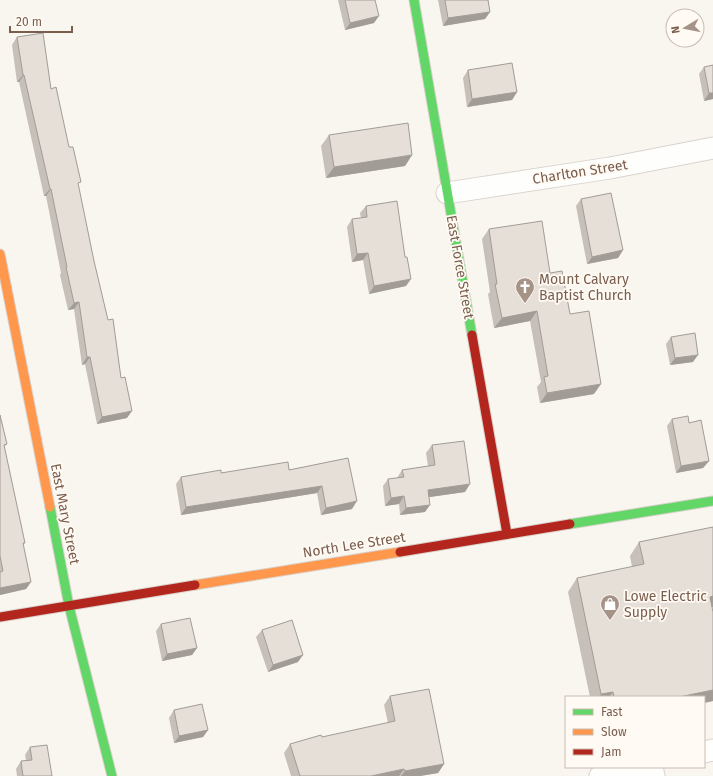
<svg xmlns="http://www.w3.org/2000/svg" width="713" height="776" viewBox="0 0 713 776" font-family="'Fira Sans',sans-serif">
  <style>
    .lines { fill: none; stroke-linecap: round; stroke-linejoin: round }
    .street-casing { stroke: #d9d3cd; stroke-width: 23 }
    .fast-casing { stroke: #d9d2cb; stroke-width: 11 }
    .slow-casing { stroke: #d9d2cb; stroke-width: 11 }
    .jam-casing { stroke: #d9d2cb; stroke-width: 11 }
    .street { stroke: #fefefd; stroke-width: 21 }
    .fast { stroke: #63d668; stroke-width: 9 }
    .slow { stroke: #ff974d; stroke-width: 9 }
    .jam { stroke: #b3261e; stroke-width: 9 }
    .wall { fill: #c6c0b9 }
    .shaded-wall { fill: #a19c96 }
    .building { fill: #e6dfd7; stroke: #a19c96 }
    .labels { text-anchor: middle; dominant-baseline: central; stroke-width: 3.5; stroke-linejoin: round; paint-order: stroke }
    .street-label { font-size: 14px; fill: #795e4e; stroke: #fffaf3 }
    .poi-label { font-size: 14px; fill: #795e4e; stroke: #fffaf3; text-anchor: start }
  </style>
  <rect width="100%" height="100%" fill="#f9f6f0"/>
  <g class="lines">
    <defs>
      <g id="street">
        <path d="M447 193 610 168 713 148"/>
        <path d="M704 752 713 750"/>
        <path d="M652 767 654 776"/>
        <path d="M600 776 639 767"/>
      </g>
      <g id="fast">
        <path d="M414 0 472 335"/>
        <path d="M50 507 69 606 112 776"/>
        <path d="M570 524 713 501"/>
      </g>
      <g id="slow">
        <path d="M0 254 50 507"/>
        <path d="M195 585 400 552"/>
      </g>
      <g id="jam">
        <path d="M472 335 507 534"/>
        <path d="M400 552 570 524"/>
        <path d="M0 617 195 585"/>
      </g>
    </defs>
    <use href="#street" class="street-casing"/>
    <use href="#fast" class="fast-casing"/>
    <use href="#slow" class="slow-casing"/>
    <use href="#jam" class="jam-casing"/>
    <use href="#street" class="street"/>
    <use href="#fast" class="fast"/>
    <use href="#slow" class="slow"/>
    <use href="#jam" class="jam"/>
  </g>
  <g class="wall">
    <path d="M338 0H375L374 23 345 30Z"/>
    <path d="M438 0H488L490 12 485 19 443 26Z"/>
    <path d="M17 37 51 89 69 147 78 186 127 418 97 424 85 364 82 365 74 309 68 310 60 275 61 273 46 196H44L19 82H17L12 45Z"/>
    <path d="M704 67 713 99 704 101 699 74Z"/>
    <path d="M468 70 517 92 512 100 467 107 463 78Z"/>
    <path d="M329 135 412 155 405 166 326 178 321 146Z"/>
    <path d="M581 199 623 250 618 258 587 264 576 206Z"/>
    <path d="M366 206 406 286 369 294 363 260 352 262 347 227 352 219 361 218 360 213Z"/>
    <path d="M489 229 550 273 570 314 594 394 540 403 537 387 541 382 530 321 494 328 488 294 490 292 482 239Z"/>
    <path d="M671 337 693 362 670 365 666 344Z"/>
    <path d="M0 415 7 444 4 447 25 543 23 545 31 582 26 589 0 595Z"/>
    <path d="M672 419 689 423 709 461 703 468 676 473 667 426Z"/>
    <path d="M432 445 465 492 429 497 425 512 400 515 399 504 385 506 383 486 388 479 397 478 402 470 428 466 426 453Z"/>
    <path d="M348 458 352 509 321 515 317 493 181 515 176 484 181 477 221 473 289 470Z"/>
    <path d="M713 527V607L712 608 713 612V701L704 703V697H590L568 592 577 578 632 567 630 556 639 542Z"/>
    <path d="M161 624 197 648 192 655 162 661 156 631Z"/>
    <path d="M262 630 298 662 268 672 256 637Z"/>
    <path d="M390 696 444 764 438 773 420 776H291L284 753 290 744 388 723 384 705Z"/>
    <path d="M174 710 208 730 203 737 174 743 169 718Z"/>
    <path d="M30 747 52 776H17L16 769 21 761 26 760 25 755Z"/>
  </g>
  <g class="shaded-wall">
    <path d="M490 12 485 19 443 26 448 18Z"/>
    <path d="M379 16 374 23 345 30 350 23Z"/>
    <path d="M23 75H24L19 82H17Z"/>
    <path d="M517 92 512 100 467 107 472 99Z"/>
    <path d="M709 93H713V99L704 101Z"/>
    <path d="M412 155 405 166 326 178 334 167Z"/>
    <path d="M50 189H51L46 196H44Z"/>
    <path d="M623 250 618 258 587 264 592 257Z"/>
    <path d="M368 253 363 260 352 262 357 254Z"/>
    <path d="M411 279 406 286 369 294 374 286Z"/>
    <path d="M79 302 74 309 68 310 74 303Z"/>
    <path d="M537 311 530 321 494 328 502 318Z"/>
    <path d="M698 355 693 362 670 365 675 358Z"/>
    <path d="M87 357H90L85 364 82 365Z"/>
    <path d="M601 384 594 394 540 403 547 393Z"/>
    <path d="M132 411 127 418 97 424 102 417Z"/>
    <path d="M709 461 703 468 676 473 681 466Z"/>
    <path d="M470 484 465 492 423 498 428 490Z"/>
    <path d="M322 486 317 493 181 515 186 507Z"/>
    <path d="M404 496 399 504 385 506 391 498Z"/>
    <path d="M357 501 352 509 321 515 326 508Z"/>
    <path d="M430 505 425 512 400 515 406 508Z"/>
    <path d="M31 582 26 589 0 595V588Z"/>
    <path d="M713 596V607L700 610 710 597Z"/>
    <path d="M197 648 192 655 162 661 167 654Z"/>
    <path d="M303 655 298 662 268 672 273 665Z"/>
    <path d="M713 690V701L704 703V697H679Z"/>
    <path d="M613 692 609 697H599L601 694Z"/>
    <path d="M208 730 203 737 174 743 179 736Z"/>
    <path d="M444 764 438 773 420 776H401L405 771Z"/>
    <path d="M404 769 399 776H371Z"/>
  </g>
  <g class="building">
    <path d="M345 0H375L379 16 350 23Z"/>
    <path d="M445 0H488L490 12 448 18Z"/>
    <path d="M43 33 51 89 56 87 69 147H73L81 182 78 183 94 261 108 320 113 319 121 378 125 377 132 411 102 417 90 357H87L79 302 74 303 66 267H67L51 189H50L24 75H23L17 37Z"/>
    <path d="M512 63 517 92 472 99 468 70Z"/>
    <path d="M713 65V93H709L704 67Z"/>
    <path d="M408 123 412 155 334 167 329 135Z"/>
    <path d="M611 193 623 250 592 257 581 199Z"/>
    <path d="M397 201 405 257H407L411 279 374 286 368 253 357 254 352 219 367 217 366 206Z"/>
    <path d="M542 221 550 273 562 271 570 314 589 311 601 384 547 393 544 377 548 376 537 311 502 318 495 284H497L489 229Z"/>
    <path d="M695 333 698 355 675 358 671 337Z"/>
    <path d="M0 415 7 444 4 445 25 543H23L31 582 0 588V572L3 571 0 556Z"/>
    <path d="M688 416 689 423 701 420 709 461 681 466 672 419Z"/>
    <path d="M464 441 470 484 428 490 430 505 406 508 404 496 391 498 388 479 404 477 402 470 435 465 432 445Z"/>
    <path d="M348 458 357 501 326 508 322 486 186 507 181 477 221 470V473L288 462 289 470Z"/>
    <path d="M713 527V596L710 597 713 612V690L679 697H614L613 692 601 694 577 578 644 564 639 542Z"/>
    <path d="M190 618 197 648 167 654 161 624Z"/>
    <path d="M292 620 303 655 273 665 262 630Z"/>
    <path d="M429 689 444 764 405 771 404 769 371 776H300L290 744 321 735 322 737 395 721 390 696Z"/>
    <path d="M202 704 208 730 179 736 174 710Z"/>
    <path d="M47 745 52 776H23L21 761 32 760 30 747Z"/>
  </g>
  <defs>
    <symbol id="church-pin" viewBox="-11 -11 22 30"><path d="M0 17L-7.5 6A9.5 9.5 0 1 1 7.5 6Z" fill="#a69387" stroke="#fffaf3"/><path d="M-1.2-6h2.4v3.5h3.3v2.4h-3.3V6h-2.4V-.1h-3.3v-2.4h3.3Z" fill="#fff"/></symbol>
    <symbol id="shop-pin" viewBox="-11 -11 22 30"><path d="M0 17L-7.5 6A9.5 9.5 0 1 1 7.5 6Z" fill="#a69387" stroke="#fffaf3"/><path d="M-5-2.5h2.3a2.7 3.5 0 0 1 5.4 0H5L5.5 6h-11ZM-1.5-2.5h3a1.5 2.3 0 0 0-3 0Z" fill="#fff"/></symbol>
  </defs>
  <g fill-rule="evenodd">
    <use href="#church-pin" x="514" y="276" width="22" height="30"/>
    <use href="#shop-pin" x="599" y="593" width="22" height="30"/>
  </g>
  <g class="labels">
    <g class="street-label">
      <text transform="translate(580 172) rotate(-9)">Charlton Street</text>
      <text transform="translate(460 267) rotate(80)">East Force Street</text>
      <text transform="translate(65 514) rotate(79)">East Mary Street</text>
      <text transform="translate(354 545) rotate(-9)">North Lee Street</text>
    </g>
    <g class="poi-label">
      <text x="539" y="279">Mount Calvary<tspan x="539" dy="16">Baptist Church</tspan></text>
      <text x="624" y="596">Lowe Electric<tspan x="624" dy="16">Supply</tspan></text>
    </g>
  </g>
  <rect x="565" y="696" width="140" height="72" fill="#fffaf3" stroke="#c9bcb1"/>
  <rect x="573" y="709" width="20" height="6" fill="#63d668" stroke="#c9bcb1"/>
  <text x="601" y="716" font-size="12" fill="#795e4e">Fast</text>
  <rect x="573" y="729" width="20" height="6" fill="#ff974d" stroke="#c9bcb1"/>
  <text x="601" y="736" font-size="12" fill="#795e4e">Slow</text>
  <rect x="573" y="749" width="20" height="6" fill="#b3261e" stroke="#c9bcb1"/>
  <text x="601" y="756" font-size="12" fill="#795e4e">Jam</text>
  <g transform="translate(685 28) rotate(260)"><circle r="19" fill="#fffaf3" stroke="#c9bcb1"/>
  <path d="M0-3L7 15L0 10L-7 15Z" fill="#a69387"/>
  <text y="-6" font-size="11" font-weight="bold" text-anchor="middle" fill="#795e4e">N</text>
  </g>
  <path d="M10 26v6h62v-6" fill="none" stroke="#795e4e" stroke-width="2"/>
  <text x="16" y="26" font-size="12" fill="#795e4e" stroke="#fffaf3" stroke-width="3" paint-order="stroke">20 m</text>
</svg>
